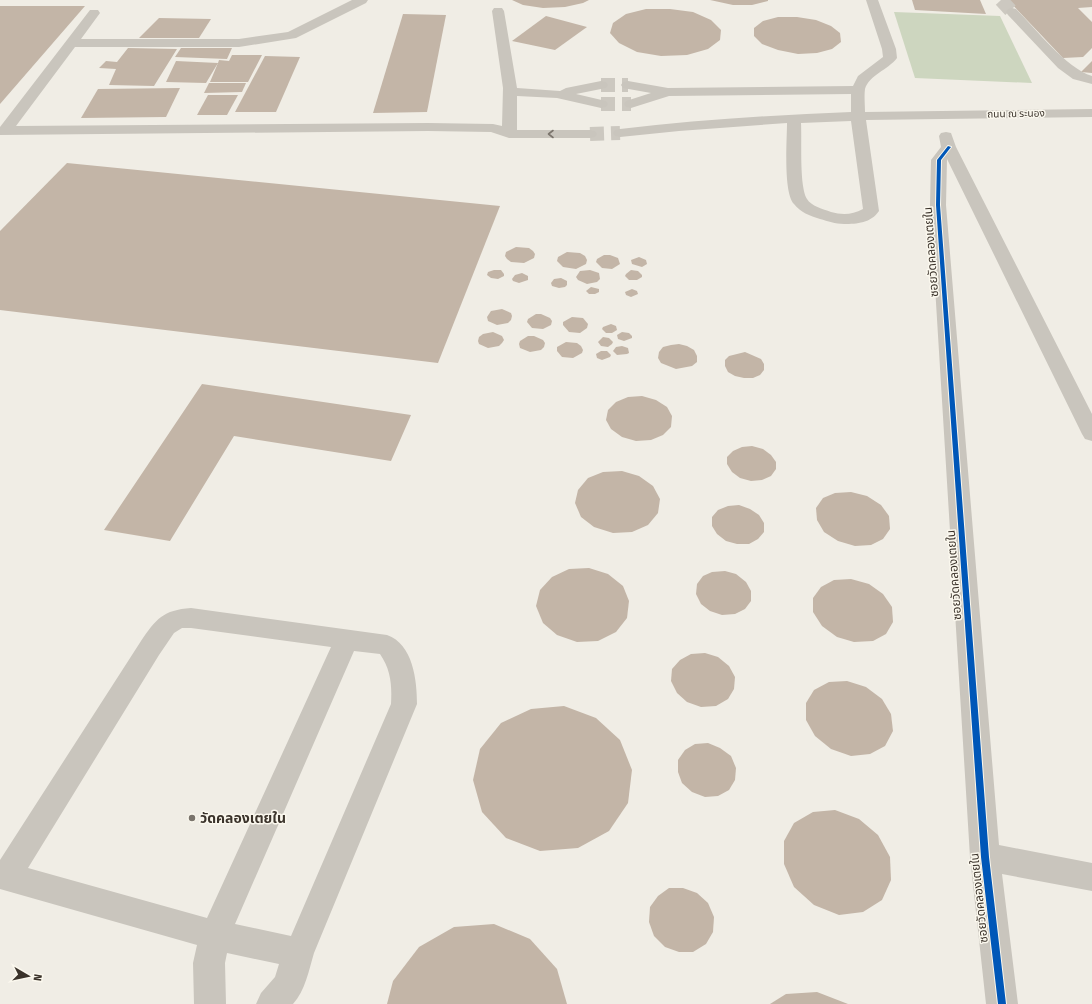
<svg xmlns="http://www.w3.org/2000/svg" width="1092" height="1004" viewBox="0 0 1092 1004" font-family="'Fira Sans Condensed','Noto Sans Thai',sans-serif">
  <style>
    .green { fill: #cdd6bf }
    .building { fill: #c3b5a7 }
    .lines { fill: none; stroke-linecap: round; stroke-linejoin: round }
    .minor-tunnel { stroke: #ccc8c0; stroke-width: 14; stroke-dasharray: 14 7; stroke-linecap: butt }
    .minor { fill: #c9c5bd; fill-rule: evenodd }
    .cycleway-casing { stroke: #fbf8ee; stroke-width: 2 }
    .cycleway { fill: #0057b8; fill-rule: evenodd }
    .oneway { stroke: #7b756d }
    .poi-dot { fill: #7a746c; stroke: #fbf8ee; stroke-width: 1.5 }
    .labels { text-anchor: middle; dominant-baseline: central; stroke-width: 3; stroke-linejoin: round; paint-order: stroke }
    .far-street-label { font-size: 10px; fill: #3b332b; stroke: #fbf8ee }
    .street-label { font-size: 12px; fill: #3b332b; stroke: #fbf8ee }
    .near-poi-label { font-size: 14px; font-weight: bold; fill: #3b332b; stroke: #fbf8ee; text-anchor: start }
  </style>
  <rect width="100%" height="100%" fill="#f0ede5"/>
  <path class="green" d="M894 12 1000 16 1032 83 915 78Z"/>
  <g class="building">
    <path d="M512 0H589L583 3 565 7 543 8 523 5Z"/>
    <path d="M710 0H768V1L752 5H733Z"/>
    <path d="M912 0H980L986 14 915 10Z"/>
    <path d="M1008 0H1092V7L1078 8 1092 22V48L1083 57 1063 58Z"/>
    <path d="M0 6H85L0 104Z"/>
    <path d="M646 9H670L693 12 711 20 721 30 720 40 708 49 687 55 661 56 637 52 619 43 610 33 613 23 626 14Z"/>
    <path d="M403 14 446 15 427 112 373 113Z"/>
    <path d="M546 16 587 27 555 50 512 41Z"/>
    <path d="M778 17H797L816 20 831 26 840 33 841 42 832 49 817 53 798 54 778 50 762 44 754 36V28L763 21Z"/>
    <path d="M159 18 211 19 199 38H139Z"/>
    <path d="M128 48 177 49 154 86 109 85 116 69 99 68 106 61 117 62Z"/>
    <path d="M181 48H232L227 59 175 57Z"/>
    <path d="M232 55H262L248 82H210L218 63 206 83 166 82 176 61 218 63 219 60 229 61Z"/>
    <path d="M265 56 300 57 276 112H235Z"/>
    <path d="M1092 61V73L1081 72Z"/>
    <path d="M209 83H246L242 92 204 93Z"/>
    <path d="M180 88 166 117 81 118 98 89Z"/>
    <path d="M208 95H238L227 115H197Z"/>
    <path d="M67 163 500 206 438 363 0 310V231Z"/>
    <path d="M516 247 529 248 533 251 535 254 534 258 524 263 511 262 507 259 505 256 506 252Z"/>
    <path d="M567 252 580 253 585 256 587 260 586 264 576 269 563 267 557 261 558 257Z"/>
    <path d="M604 255H610L618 258 620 264 612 269 602 268 596 262 597 259Z"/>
    <path d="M639 257 646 260 647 264 642 267 632 264 631 260Z"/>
    <path d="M494 270H501L504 274V276L498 279 491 278 487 275 488 272Z"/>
    <path d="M590 270 599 273 600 279 597 282 587 284 578 280 576 277 580 271Z"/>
    <path d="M631 270 638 271 642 275V277L637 280H629L625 276 626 274Z"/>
    <path d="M522 273 528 276V280L519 283 513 281 512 279 515 275Z"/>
    <path d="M561 278 567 281V285L565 287 559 288 552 286 551 283 554 279Z"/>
    <path d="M591 287 599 289V292L595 294H589L586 291Z"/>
    <path d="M632 289 637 291 638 294 631 297 626 295 625 292Z"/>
    <path d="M502 309 511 313 512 316 511 320 508 323 497 325 488 321 487 317 491 311Z"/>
    <path d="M536 314H541L550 318 552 321 551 325 543 329 532 328 527 322 528 319Z"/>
    <path d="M572 317 583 318 588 324 587 328 580 333 569 332 563 325V322Z"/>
    <path d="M611 324 616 326 617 330 612 333H606L602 329 603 327Z"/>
    <path d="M493 332 502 336 504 340 502 343 499 346 488 348 479 344 478 341 479 337 483 334Z"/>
    <path d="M622 332 629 333 632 336V338L624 341 618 339 617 335Z"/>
    <path d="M528 336H534L543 340 545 343 544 347 541 350 530 352 520 348 519 344 520 341Z"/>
    <path d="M603 337 609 338 613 342 612 344 608 347 601 346 598 342Z"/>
    <path d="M566 342 577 343 581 346 583 350 582 353 573 358 562 357 557 351V347Z"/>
    <path d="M679 344 687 346 694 350 697 356V362L692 366 676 369 661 363 658 358 659 352 663 347 671 345Z"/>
    <path d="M622 346 628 348 629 353 627 354 617 355 613 351 616 347Z"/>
    <path d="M601 351H607L611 355 610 357 602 360 597 358 596 354Z"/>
    <path d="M745 352 761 359 764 364V370L760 375 753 378H744L735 376 728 372 725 366V360L729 356Z"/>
    <path d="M202 384 411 415 391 461 234 436 170 541 104 530Z"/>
    <path d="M642 396 656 400 667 407 672 416 671 427 663 435 651 440 636 441 622 437 611 429 606 420 608 410 616 402 628 397Z"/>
    <path d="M752 446 763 449 771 455 776 462V469L771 476 762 480 751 481 740 478 732 472 727 464V457L733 451 742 447Z"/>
    <path d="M622 471 639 476 653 486 660 499 658 513 648 525 632 532 613 533 594 527 581 517 575 503 578 490 588 478 603 472Z"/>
    <path d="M851 492 867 496 881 505 889 516 890 529 883 539 871 545 855 546 838 541 824 532 817 520 816 508 823 498 835 493Z"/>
    <path d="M739 505 750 509 759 515 764 523V532L758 539 749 544H737L726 541 717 534 712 526V517L718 510 728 506Z"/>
    <path d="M589 568 608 574 623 586 629 601 627 618 616 632 598 641 577 642 557 635 543 623 536 606 540 590 552 577 569 569Z"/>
    <path d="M725 571 736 574 746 582 751 591V601L745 609 735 614 722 615 710 611 701 604 696 594 697 584 703 576 712 572Z"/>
    <path d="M851 579 869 584 883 594 892 607 893 622 886 634 873 641 854 642 837 637 822 626 813 612V598L821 587 834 580Z"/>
    <path d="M705 653 718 657 729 666 735 677 734 689 728 699 716 706 701 707 687 702 677 693 671 681 672 669 680 660 691 654Z"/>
    <path d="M847 681 866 687 882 699 891 714 893 731 885 746 870 754 851 756 831 749 815 736 806 720V703L814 690 829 682Z"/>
    <path d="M564 706 596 718 620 740 632 770 628 803 609 831 578 848 540 851 506 838 482 812 473 780 480 749 501 723 531 709Z"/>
    <path d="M708 743 720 748 731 756 736 768 735 780 729 790 718 796 705 797 692 792 682 783 678 772V760L685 750 695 744Z"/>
    <path d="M835 810 859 819 878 835 890 857 891 880 882 900 863 912 839 915 814 905 794 887 784 864V841L794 823 813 812Z"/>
    <path d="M669 888H683L697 893 708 903 714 917 713 932 706 944 693 952H679L665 947 654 936 649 922 650 907 658 896Z"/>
    <path d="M494 924 530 939 557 969 567 1004H387L393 981 419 947 454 927Z"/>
    <path d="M817 992 848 1004H770L786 994Z"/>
  </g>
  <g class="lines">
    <g class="minor-tunnel">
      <path d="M1001 0 1012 12"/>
      <path d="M601 85H628"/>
      <path d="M601 104H631"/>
      <path d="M590 134 620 133"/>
    </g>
    <g class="minor">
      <path d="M352 0H368L366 3 296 38 239 47H75L16 126 428 123 493 124 502 126 503 88 492 11 494 8H502L504 11 517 88 560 91 566 88 601 81 606 82 608 85 606 88 576 94 606 101 608 104 606 107 601 108 557 98 517 96V130H590L595 131 597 134 595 137 590 138H509L491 132 428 131 0 135V127L90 10H98L100 13 81 39H239L288 32Z"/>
      <path d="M866 0H878L896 49 897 58C888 70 869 75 865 89 864 96 865 105 865 112L1092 109V117L866 120 879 211C871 223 857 224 844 224 835 224 828 221 820 219 810 216 800 212 794 204 783 192 787 141 787 123L679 131 620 137 615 136 613 133 615 130 620 129C697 120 774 115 851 112V94L669 96 631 108 626 107 624 104 626 101 651 93 623 88 621 85 623 82 628 81 668 88 853 86 858 76 883 57 882 49ZM851 121 863 209C852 215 842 215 831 212 823 209 811 206 807 199 799 186 802 139 801 123Z"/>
      <path d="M1012 8 1016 9C1036 29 1066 68 1092 76V84L1073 79 1058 68 1008 15 1006 12 1008 9Z"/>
      <path d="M946 132 951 133 956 147 1092 414V441L1085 439 1082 434 947 159 946 205 999 845 1092 863V891L1002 874 1018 1004H986L970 857 930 205 931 160 941 147 939 136 941 133Z"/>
      <path d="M191 608 387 635C413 644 417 680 417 704L314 953C309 970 305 991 293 1004H256L261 993 275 977 279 964 227 953 225 963 226 1004H194L193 963 197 945 0 889V860L141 641C156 619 163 610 191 608ZM182 628H191L331 647 207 918 28 868 159 655 174 633ZM354 651 380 654C391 670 392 685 391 704L291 936 235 924Z"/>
    </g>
    <defs>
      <path id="cycleway" d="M948 146 951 147 941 160 940 205 989 857 1006 1004H998L981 857 936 205 937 160Z"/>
    </defs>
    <use href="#cycleway" class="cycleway-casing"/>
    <use href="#cycleway" class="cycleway"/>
  </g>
  <defs><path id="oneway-chevron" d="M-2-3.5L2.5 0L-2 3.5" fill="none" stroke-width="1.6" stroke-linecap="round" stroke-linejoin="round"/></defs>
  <use class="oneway" href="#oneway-chevron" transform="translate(551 134) rotate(-180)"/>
  <circle class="poi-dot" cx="192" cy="818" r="4"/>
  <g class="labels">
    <g class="far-street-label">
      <text transform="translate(1016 114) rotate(-1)">ถนน ณ ระนอง</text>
    </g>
    <g class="street-label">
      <text transform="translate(931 252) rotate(-94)">ซอยวัดคลองเตยใน</text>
      <text transform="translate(954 575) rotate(-94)">ซอยวัดคลองเตยใน</text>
      <text transform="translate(979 898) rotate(-96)">ซอยวัดคลองเตยใน</text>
    </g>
    <g class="near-poi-label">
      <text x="200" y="818">วัดคลองเตยใน</text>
    </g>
  </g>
  <g transform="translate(28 976) rotate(99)" stroke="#fbf8ee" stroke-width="3" paint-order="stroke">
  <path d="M0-3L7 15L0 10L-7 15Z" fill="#3b332b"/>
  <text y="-6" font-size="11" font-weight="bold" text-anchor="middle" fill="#3b332b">N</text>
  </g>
</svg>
